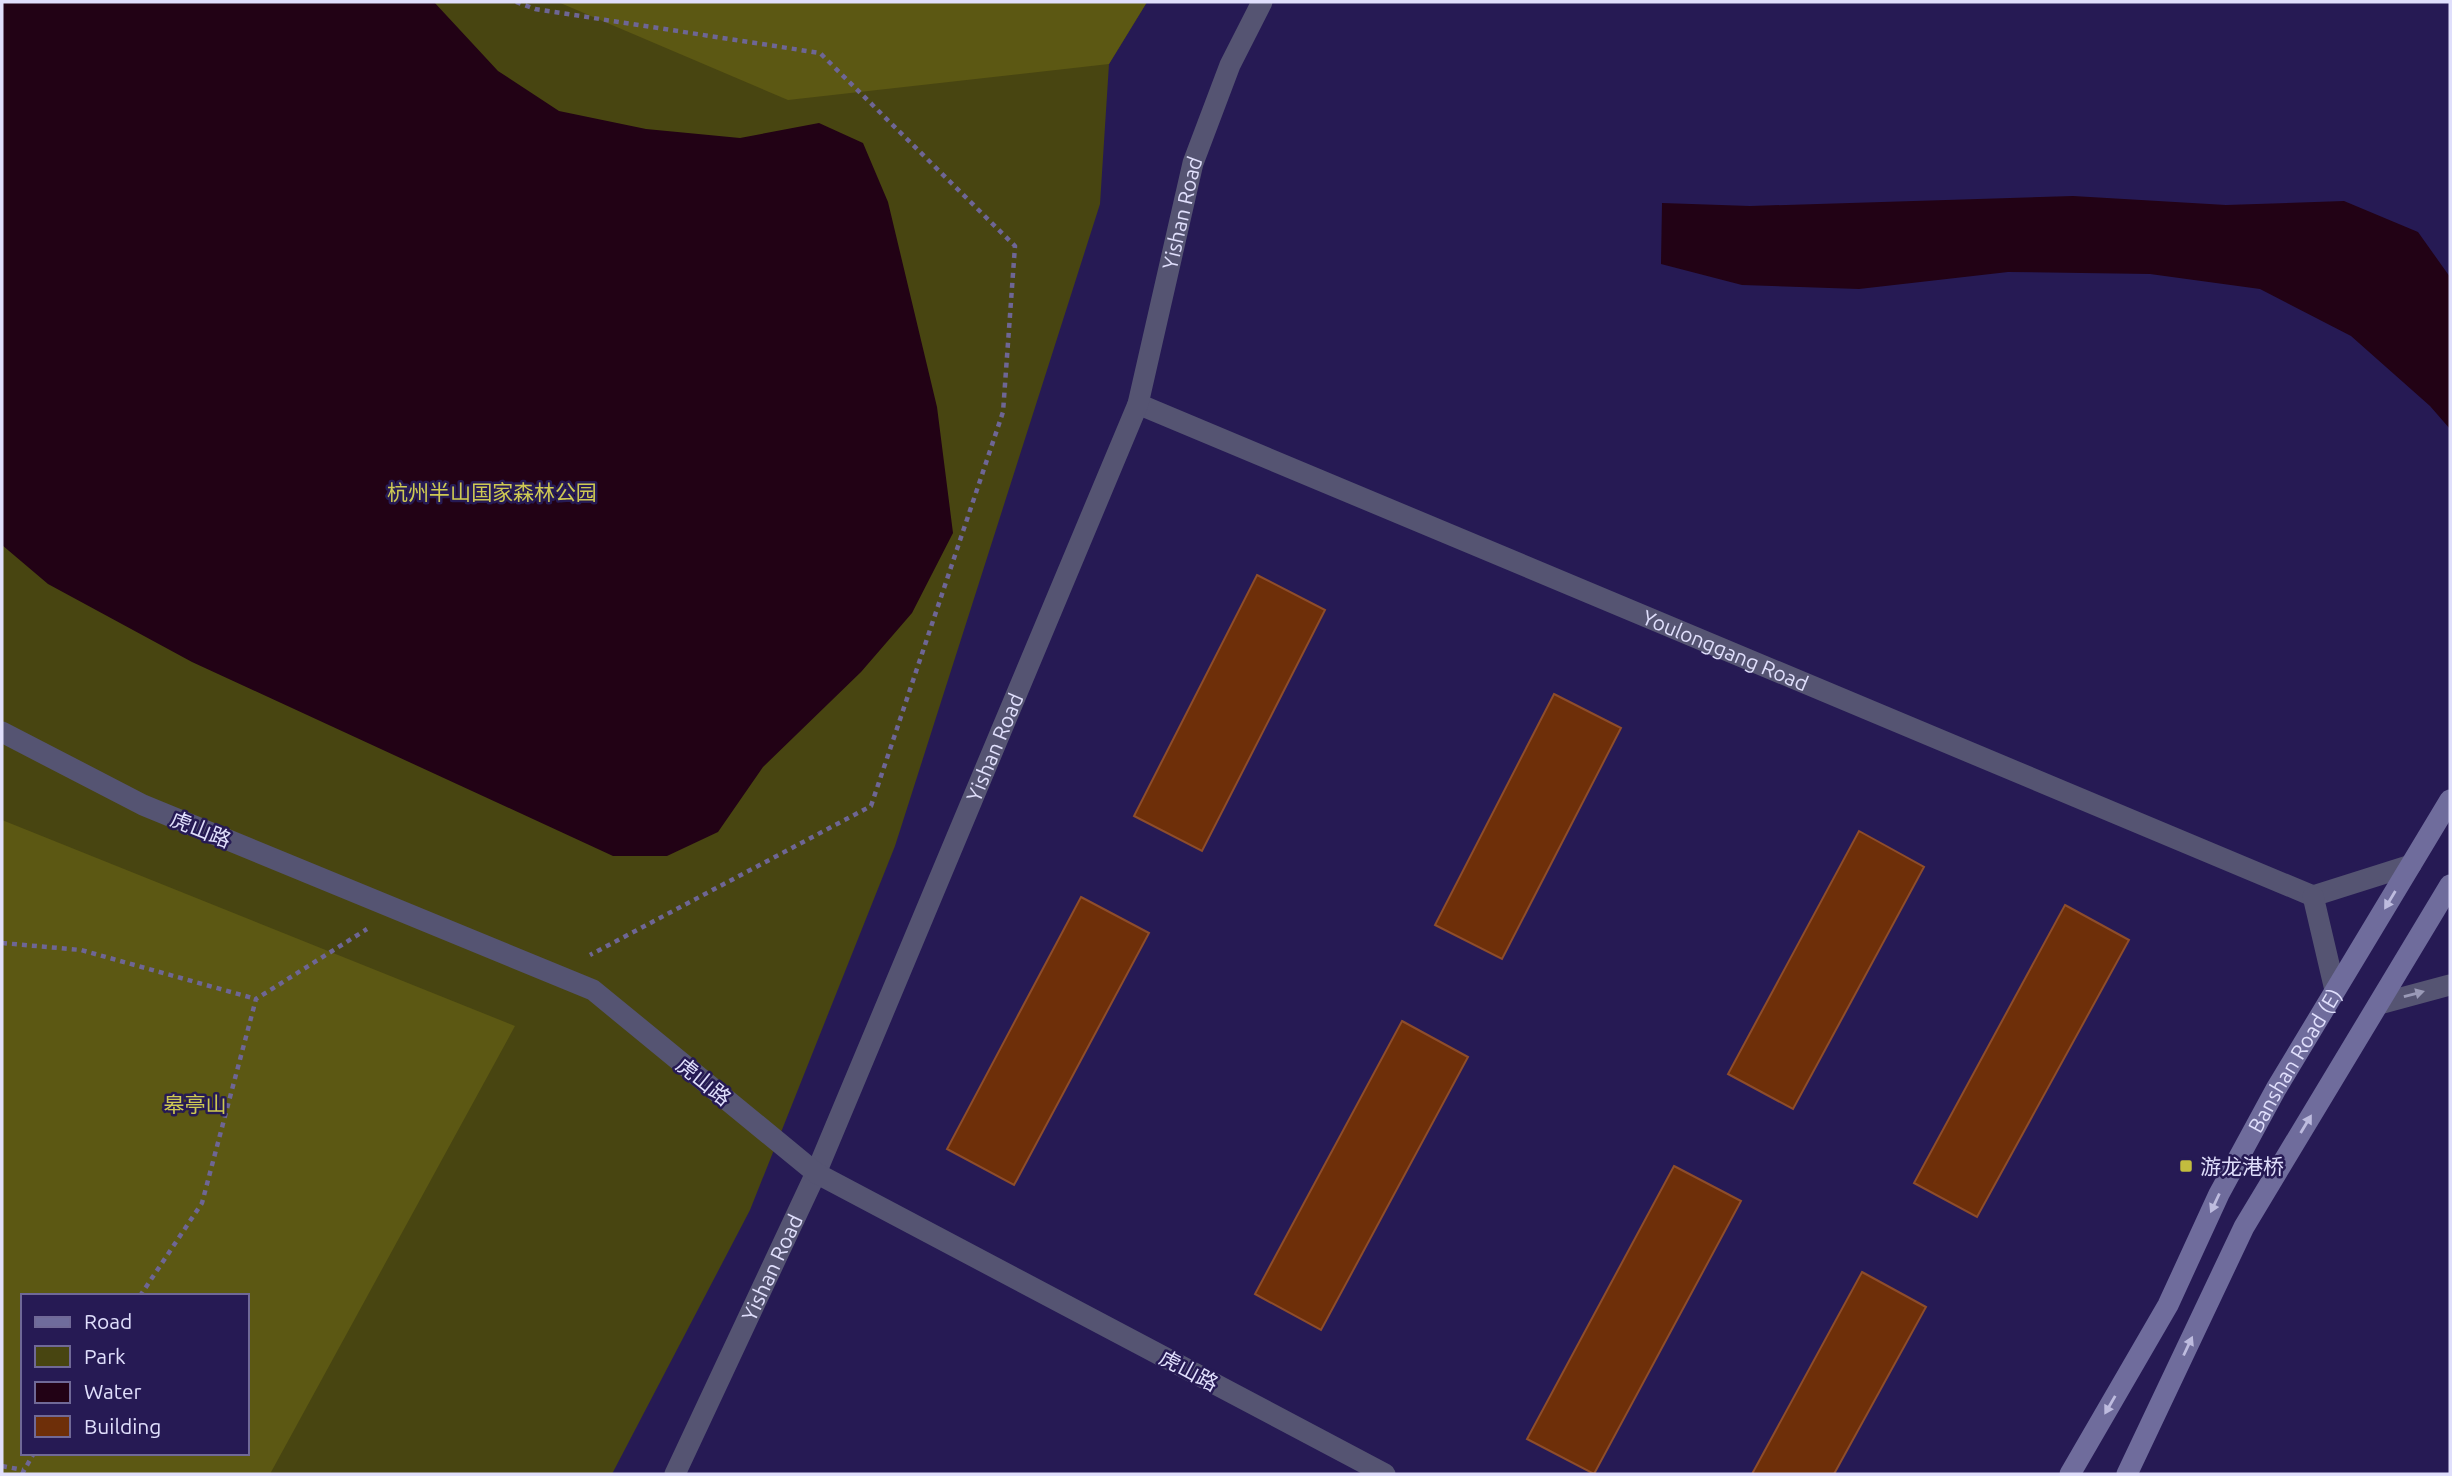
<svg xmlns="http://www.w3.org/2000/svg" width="2452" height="1476" viewBox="0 0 2452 1476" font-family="Ubuntu,'Noto Sans SC',sans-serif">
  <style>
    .green { fill: #484511; fill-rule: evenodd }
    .forest { fill: #5c5813; fill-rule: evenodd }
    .water { fill: #220215 }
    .building { fill: #6e2f09; stroke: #8e4d2b; stroke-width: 2 }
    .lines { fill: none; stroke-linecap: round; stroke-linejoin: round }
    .path { stroke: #6e6695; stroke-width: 4.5; stroke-dasharray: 5 5; stroke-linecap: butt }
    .minor { stroke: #555472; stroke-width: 21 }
    .tertiary { stroke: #555472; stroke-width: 21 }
    .secondary { stroke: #6f6c9c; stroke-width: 21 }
    .oneway { fill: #bebcdf }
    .oneway2 { fill: #9a9ab7 }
    .poi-dot { fill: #c3bd3e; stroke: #261a54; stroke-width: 2.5 }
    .labels { text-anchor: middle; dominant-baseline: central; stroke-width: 5; stroke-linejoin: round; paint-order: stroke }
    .street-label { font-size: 21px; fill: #e0dffc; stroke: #261a54 }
    .park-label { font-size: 21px; fill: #cec953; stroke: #261a54 }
    .poi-label { font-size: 21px; fill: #e0dffc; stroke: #261a54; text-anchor: start }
  </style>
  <rect width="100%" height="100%" fill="#261a54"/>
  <path class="green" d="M2 2H1147L1109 64 1100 204 895 846 750 1210 612 1474H2ZM23 1296H247V1453H23Z"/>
  <g class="forest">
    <path d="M558 2H1147L1109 64 788 100Z"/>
    <path d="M2 820 515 1026 270 1474H2ZM23 1296H247V1453H23Z"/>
  </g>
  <g class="water">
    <path d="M2 2H434L498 71 559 111 646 129 740 138 819 123 863 143 888 202 937 407 953 533 912 613 861 672 763 767 718 832 667 856H613L192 662 48 584 2 545Z"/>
    <path d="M2073 196 2226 205 2344 201 2418 232 2450 277V429L2430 406 2351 336 2260 289 2150 274 2008 272 1859 289 1742 285 1661 264 1662 203 1750 206Z"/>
  </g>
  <g class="building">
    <path d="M1257 575 1325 610 1202 851 1134 816Z"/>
    <path d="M1554 694 1621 728 1502 959 1435 925Z"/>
    <path d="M1859 831 1924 867 1793 1109 1728 1074Z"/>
    <path d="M1081 897 1149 933 1014 1185 947 1149Z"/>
    <path d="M2065 905 2129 940 1977 1217 1914 1183Z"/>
    <path d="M1402 1021 1468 1057 1321 1330 1255 1294Z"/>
    <path d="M1674 1166 1741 1201 1594 1474 1527 1439Z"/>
    <path d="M1862 1272 1926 1307 1834 1474H1752Z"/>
  </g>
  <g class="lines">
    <g class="path">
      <path d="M516 2 535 9 820 53 1015 246 1003 412 871 806 590 955"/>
      <path d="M2 943 81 950 256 999"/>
      <path d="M140 1296 202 1203 256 999 367 929"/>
      <path d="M2 1466 23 1470"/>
      <path d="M22 1474 34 1453"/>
    </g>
    <g class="minor">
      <path id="s1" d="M1138 404 2313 896 2411 865"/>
      <path d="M2313 896 2335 990"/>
      <path d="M2379 1004 2450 985"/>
      <path id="s2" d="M675 1474 816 1173 1138 404 1193 163 1230 65 1262 2"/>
    </g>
    <path class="tertiary" d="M2 732 143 805 593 990 816 1173 1385 1474"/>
    <g class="secondary">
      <path id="s3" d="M2070 1474 2168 1305 2219 1194 2276 1089 2450 800"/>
      <path d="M2127 1474 2244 1227 2450 885"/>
    </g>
  </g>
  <defs><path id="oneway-solid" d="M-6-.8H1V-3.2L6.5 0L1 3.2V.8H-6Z" transform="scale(1.75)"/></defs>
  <g class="oneway">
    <use href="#oneway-solid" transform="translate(2390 900) rotate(121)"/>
    <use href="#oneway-solid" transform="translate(2306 1124) rotate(-59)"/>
    <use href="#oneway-solid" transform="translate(2215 1203) rotate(115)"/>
    <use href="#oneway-solid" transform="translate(2188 1346) rotate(-65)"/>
    <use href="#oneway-solid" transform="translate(2110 1405) rotate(120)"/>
  </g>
  <use class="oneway2" href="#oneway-solid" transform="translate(2414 994) rotate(-15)"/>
  <rect class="poi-dot" x="2179" y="1159" width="14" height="14" rx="3.5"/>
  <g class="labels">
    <g class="street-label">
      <text stroke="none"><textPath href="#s2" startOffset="1362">Yishan Road</textPath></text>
      <text stroke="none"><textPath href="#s1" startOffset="637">Youlonggang Road</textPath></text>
      <text stroke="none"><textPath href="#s2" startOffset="794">Yishan Road</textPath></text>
      <text transform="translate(201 829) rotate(22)">虎山路</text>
      <text stroke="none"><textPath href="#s3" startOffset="471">Banshan Road (E)</textPath></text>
      <text transform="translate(704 1081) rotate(39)">虎山路</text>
      <text stroke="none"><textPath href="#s2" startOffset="228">Yishan Road</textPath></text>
      <text transform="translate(1189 1370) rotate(28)">虎山路</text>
    </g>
    <g class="park-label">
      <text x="492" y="492">杭州半山国家森林公园</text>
      <text x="195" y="1104">皋亭山</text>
    </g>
    <g class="poi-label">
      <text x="2200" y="1166">游龙港桥</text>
    </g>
  </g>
  <rect width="2452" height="1476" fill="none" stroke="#e0dffc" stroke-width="7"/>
  <rect x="21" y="1294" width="228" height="161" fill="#261a54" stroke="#706997" stroke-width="2"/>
  <rect x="35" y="1317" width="35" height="10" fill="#6f6c9c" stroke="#706997" stroke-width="2"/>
  <text x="84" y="1329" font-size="21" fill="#e0dffc">Road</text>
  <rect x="35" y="1346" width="35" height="21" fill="#484511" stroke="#706997" stroke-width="2"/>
  <text x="84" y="1364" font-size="21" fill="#e0dffc">Park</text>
  <rect x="35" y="1382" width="35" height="21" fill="#220215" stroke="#706997" stroke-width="2"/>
  <text x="84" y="1399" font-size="21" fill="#e0dffc">Water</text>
  <rect x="35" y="1416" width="35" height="21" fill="#6e2f09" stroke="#706997" stroke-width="2"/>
  <text x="84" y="1434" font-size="21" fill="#e0dffc">Building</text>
</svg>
